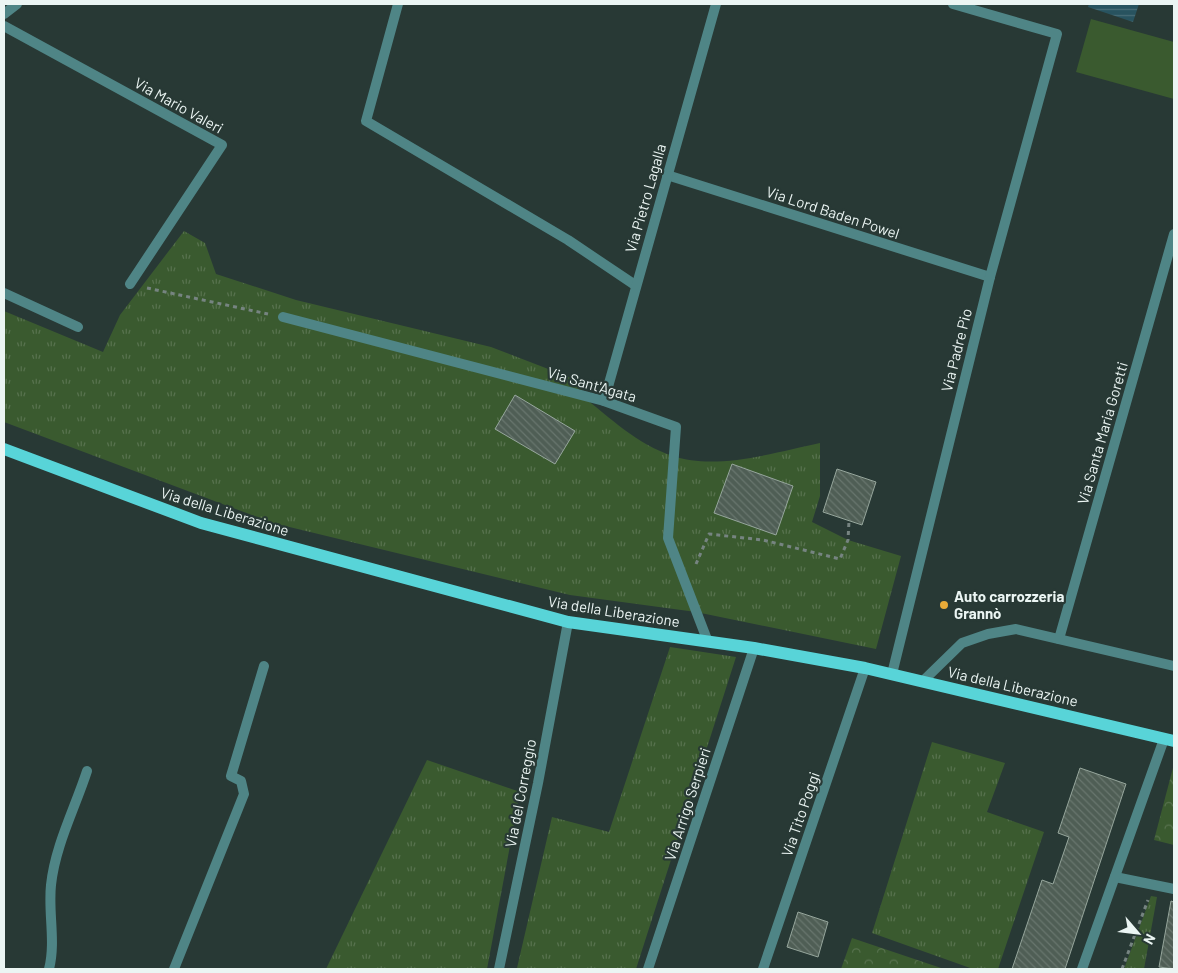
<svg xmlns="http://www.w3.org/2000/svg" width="1178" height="973" viewBox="0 0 1178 973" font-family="Barlow,sans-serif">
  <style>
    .grass { fill: url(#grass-tufts) }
    .park { fill: url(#park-crowns) }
    .pitch { fill: #3a5a2f }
    .water { fill: url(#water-rules) }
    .building { fill: url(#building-back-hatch); stroke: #96a69c }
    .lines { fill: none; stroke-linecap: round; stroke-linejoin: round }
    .path { stroke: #768481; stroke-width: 3; stroke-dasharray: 4 4; stroke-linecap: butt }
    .service { stroke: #4f8586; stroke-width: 10 }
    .minor { stroke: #4f8586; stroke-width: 10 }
    .primary { stroke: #58d4d8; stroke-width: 12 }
    .poi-dot { fill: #e9ab38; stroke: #283935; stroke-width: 2 }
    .labels { text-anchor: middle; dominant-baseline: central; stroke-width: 4.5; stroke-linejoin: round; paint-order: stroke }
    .street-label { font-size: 15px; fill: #ebf5f3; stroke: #283935 }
    .poi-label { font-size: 15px; font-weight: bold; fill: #ebf5f3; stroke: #283935; text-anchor: start }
  </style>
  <defs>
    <pattern id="grass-tufts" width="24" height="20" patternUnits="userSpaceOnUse" patternTransform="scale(1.25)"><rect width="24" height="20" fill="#3a5a2f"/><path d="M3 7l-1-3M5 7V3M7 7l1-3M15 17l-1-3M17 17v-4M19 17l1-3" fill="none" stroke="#57724e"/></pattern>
    <pattern id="park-crowns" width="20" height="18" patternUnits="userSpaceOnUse" patternTransform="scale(1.25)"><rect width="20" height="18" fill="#3a5a2f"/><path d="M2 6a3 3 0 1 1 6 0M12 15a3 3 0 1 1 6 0" fill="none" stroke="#57724e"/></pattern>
    <pattern id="water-rules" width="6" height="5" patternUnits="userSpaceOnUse" patternTransform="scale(1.25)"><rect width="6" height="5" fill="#28535f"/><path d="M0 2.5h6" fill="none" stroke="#476c76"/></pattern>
    <pattern id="building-back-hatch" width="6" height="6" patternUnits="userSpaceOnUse" patternTransform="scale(1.25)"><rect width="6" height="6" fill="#4f5e55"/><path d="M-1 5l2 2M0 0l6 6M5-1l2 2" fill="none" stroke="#68766e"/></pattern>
  </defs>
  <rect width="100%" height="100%" fill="#283935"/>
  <g class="grass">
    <path d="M184 231 205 243 216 274 296 300 491 347 582 382 581 395C609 417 638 445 673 456 716 471 777 452 820 443V496L812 522 848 540 901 556 876 649 696 612 570 595 273 523 4 422V311L103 352 120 315Z"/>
    <path d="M670 647 736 657 636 969 517 968 552 817 609 832Z"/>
    <path d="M932 742 1005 763 987 812 1044 832 998 969H973L872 933Z"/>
    <path d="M427 760 520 792 487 969H326Z"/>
    <path d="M1151 896 1157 897 1144 969H1124Z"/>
  </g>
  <g class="park">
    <path d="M1174 764V845L1154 840Z"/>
    <path d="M852 938 944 969H841Z"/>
  </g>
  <path class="pitch" d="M1091 19 1174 42V99L1076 72Z"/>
  <path class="water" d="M1089 4H1139L1133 22 1088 7Z"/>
  <g class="building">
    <path d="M515 395 575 431 555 464 495 429Z"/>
    <path d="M732 464 793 486 776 535 714 513Z"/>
    <path d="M837 469 876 482 862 525 823 512Z"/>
    <path d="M1080 768 1126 784 1065 969H1012L1042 880 1053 884 1069 837 1058 833Z"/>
    <path d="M1171 901 1174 902V969L1159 967Z"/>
    <path d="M798 912 828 922 818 957 787 947Z"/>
  </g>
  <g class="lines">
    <g class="path">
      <path d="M147 288 268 314"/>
      <path d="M696 564 709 534 763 540 840 559 848 540 849 521"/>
      <path d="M1122 969 1148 900"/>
    </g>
    <g class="service">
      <path d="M49 969C56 942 48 912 51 885 55 846 75 808 87 771"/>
      <path d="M174 969 244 794 241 781 231 776 264 666"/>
    </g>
    <g class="minor">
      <path d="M398 4 366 121 568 240 635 285"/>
      <path d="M4 14 17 4"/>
      <path d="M4 26 222 145 130 284"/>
      <path d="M667 175 990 277"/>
      <path d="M4 293 78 327"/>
      <path d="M283 317 604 401 676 427 668 538 708 642"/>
      <path d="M604 401 716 4"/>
      <path d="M1059 639 1174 234"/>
      <path d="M892 674 990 277 1057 34 953 4"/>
      <path d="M923 681 962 643 988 634 1016 629 1174 666"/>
      <path d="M1115 877 1174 889"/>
      <path d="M499 969 538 783 568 622"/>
      <path d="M648 969 754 648"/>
      <path d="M763 969 865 668"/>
      <path d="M1082 969 1164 739"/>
    </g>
    <path class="primary" d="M4 449 201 523 568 622 754 648 865 668 1174 741"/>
  </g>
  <circle class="poi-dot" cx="944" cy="605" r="5"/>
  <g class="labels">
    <g class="street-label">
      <text transform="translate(179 105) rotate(29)">Via Mario Valeri</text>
      <text transform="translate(645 198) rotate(-74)">Via Pietro Lagalla</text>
      <text transform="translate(833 212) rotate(18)">Via Lord Baden Powel</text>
      <text transform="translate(956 350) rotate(-76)">Via Padre Pio</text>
      <text transform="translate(592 384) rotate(16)">Via Sant'Agata</text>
      <text transform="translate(1102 433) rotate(-74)">Via Santa Maria Goretti</text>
      <text transform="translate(225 511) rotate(17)">Via della Liberazione</text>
      <text transform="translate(614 611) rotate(9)">Via della Liberazione</text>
      <text transform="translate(1013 686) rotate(13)">Via della Liberazione</text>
      <text transform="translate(520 793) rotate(-79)">Via del Correggio</text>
      <text transform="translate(687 804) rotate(-72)">Via Arrigo Serpieri</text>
      <text transform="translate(800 814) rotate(-71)">Via Tito Poggi</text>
    </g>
    <g class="poi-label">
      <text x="954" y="596">Auto carrozzeria<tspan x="954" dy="17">Grannò</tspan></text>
    </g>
  </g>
  <rect width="1178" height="973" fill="none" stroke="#ebf5f3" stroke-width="10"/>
  <g transform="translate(1138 933) rotate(118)" stroke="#283935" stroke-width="4" paint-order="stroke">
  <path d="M0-4L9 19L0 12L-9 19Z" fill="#ebf5f3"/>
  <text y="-8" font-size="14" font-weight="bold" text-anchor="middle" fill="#ebf5f3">N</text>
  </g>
</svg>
